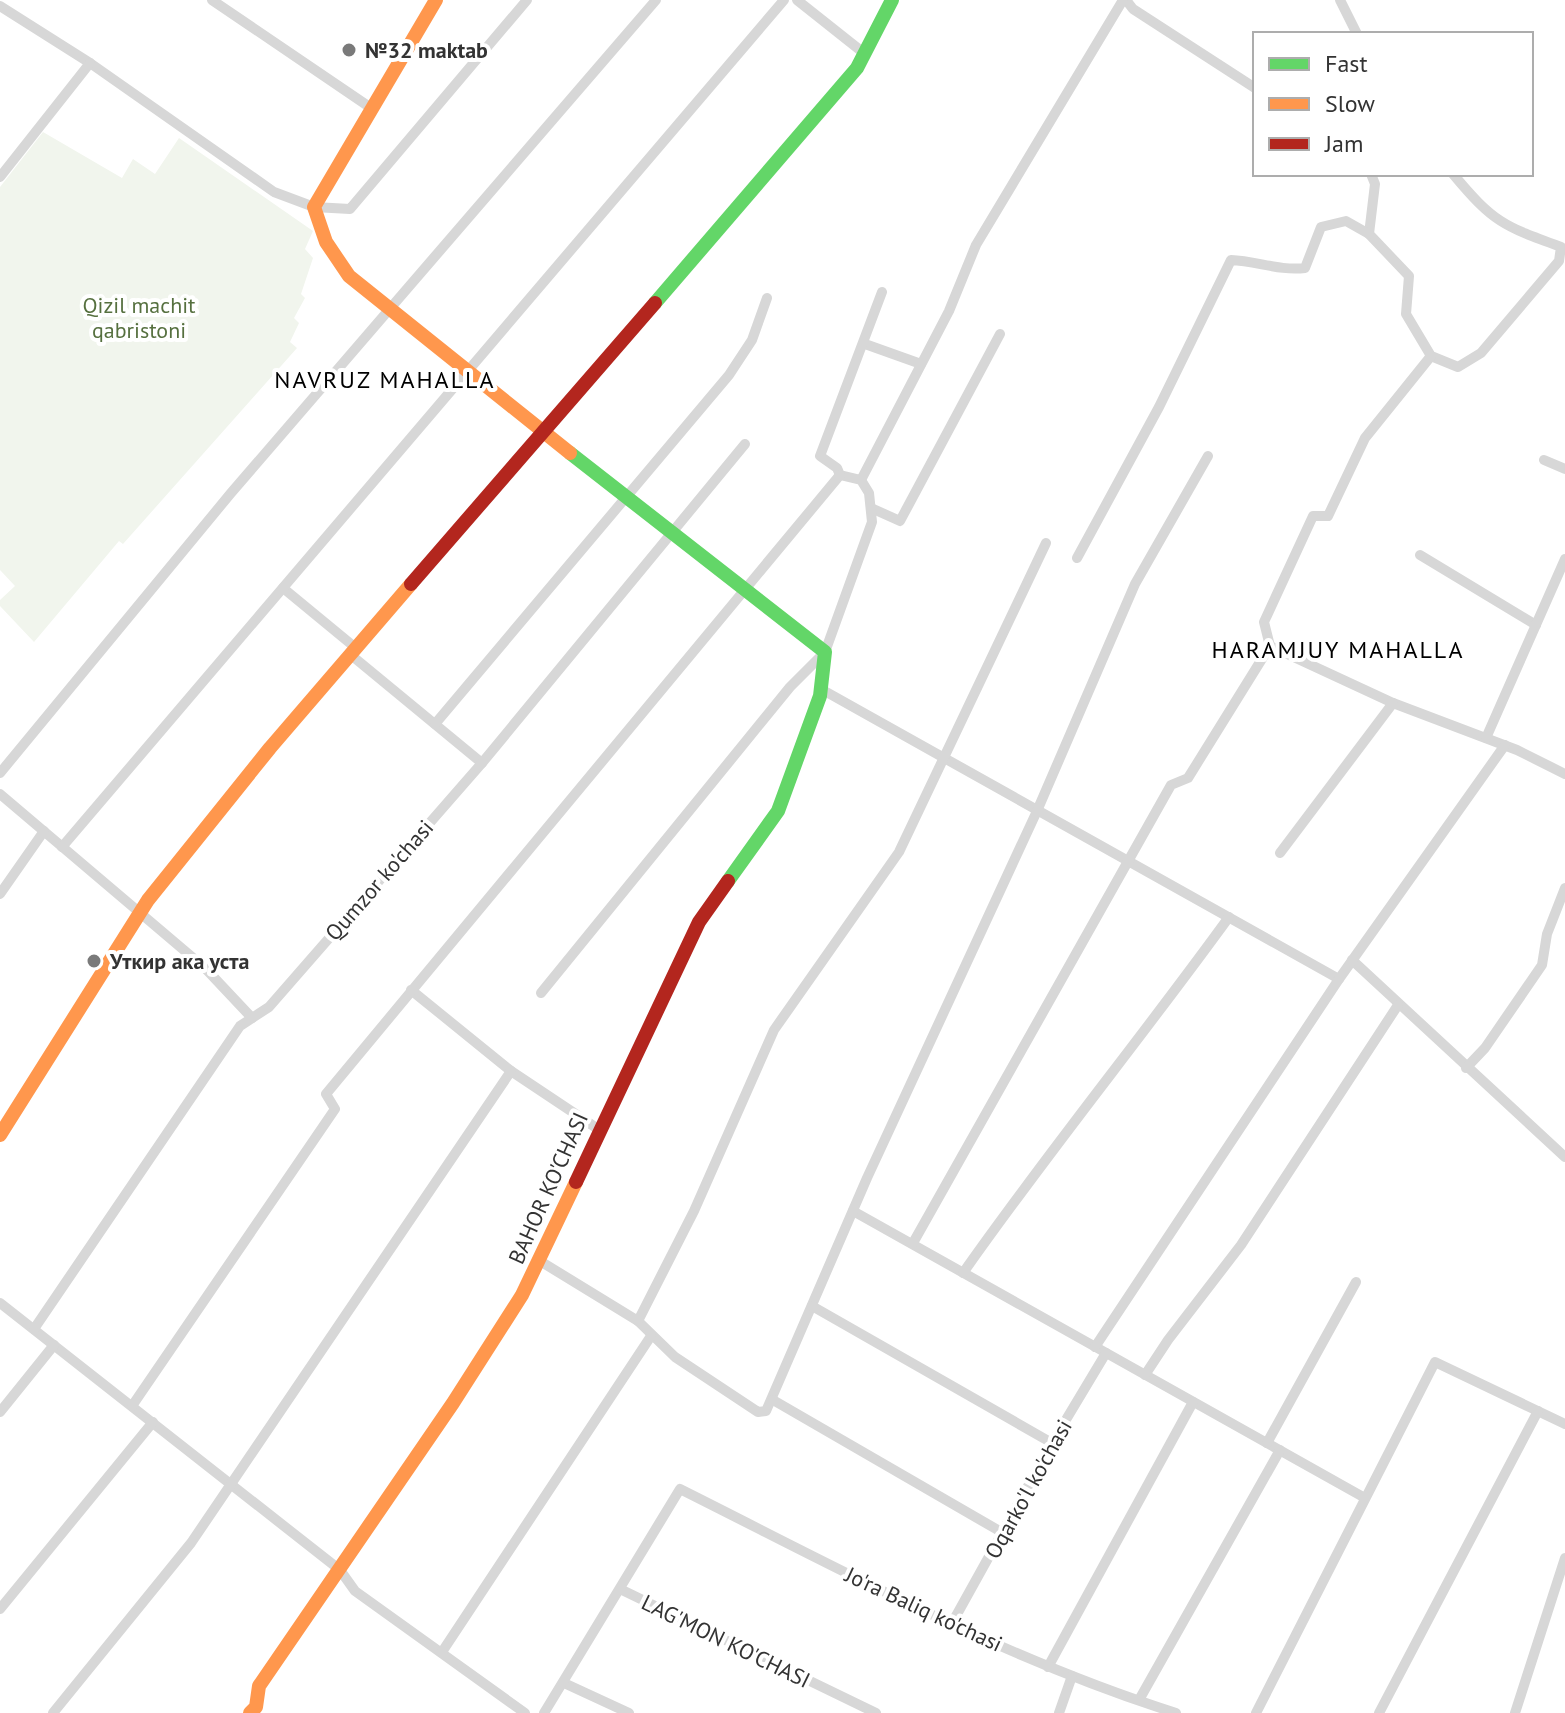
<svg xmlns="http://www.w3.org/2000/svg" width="1565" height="1713" viewBox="0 0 1565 1713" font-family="'PT Sans',sans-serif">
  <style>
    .green { fill: #f1f5ed }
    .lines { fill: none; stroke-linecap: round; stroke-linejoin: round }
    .street { stroke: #d7d7d7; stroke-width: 10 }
    .fast { stroke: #63d668; stroke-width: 14 }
    .slow { stroke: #ff974d; stroke-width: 14 }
    .jam { stroke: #b3261e; stroke-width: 14 }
    .poi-dot { fill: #7a7a7a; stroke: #fff; stroke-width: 3 }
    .labels { text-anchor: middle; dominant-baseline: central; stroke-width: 8; stroke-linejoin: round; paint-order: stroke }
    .poi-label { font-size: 22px; font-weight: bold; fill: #333; stroke: #fff; text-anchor: start }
    .park-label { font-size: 22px; fill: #56703f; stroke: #fff }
    .street-label { font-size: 22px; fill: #333; stroke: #fff }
    .neighbourhood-label { font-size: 24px; letter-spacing: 2px; fill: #000; stroke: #fff }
  </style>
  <rect width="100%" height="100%" fill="#fff"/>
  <path class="green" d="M43 132 122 178 133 159 155 174 179 138 313 231 305 249 313 258 301 294 305 298 294 318 299 323 290 342 297 348 123 544 119 541 34 642 0 606V600L15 586 0 570V187Z"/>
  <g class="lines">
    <g class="street">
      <path d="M212 0 371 108"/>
      <path d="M797 0 865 54"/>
      <path d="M1126 0 1133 9 1255 88"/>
      <path d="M1340 0 1357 34"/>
      <path d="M0 6 90 63 274 192 314 207 350 209 527 0"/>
      <path d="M1371 174 1375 184 1369 234 1409 276 1406 314 1431 356 1458 367 1481 353 1559 261 1561 247C1503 226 1493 222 1453 174"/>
      <path d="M0 177 90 63"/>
      <path d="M865 344 921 364"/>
      <path d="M1544 460 1565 469"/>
      <path d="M861 480 949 311 976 245 1123 0"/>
      <path d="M871 508 900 521 1000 334"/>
      <path d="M1420 555 1536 625"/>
      <path d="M1077 558 1159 407 1231 260C1257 261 1279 271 1305 268L1321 227 1346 221 1369 234"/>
      <path d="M283 588 357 649"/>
      <path d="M1270 646 1393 703 1517 750 1565 774"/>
      <path d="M351 655 482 763"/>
      <path d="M821 689 1339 979"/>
      <path d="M435 724 729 375 752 340 767 298"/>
      <path d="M1486 738 1565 559"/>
      <path d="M0 773 231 493 656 0"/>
      <path d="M0 794 205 968 252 1018"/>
      <path d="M62 847 784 0"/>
      <path d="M1280 853 1393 703"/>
      <path d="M0 894 44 831"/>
      <path d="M1352 960 1565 1157"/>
      <path d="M411 990 511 1071 598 1129"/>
      <path d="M541 993 790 687 825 652 872 522 869 493 861 480 840 475 837 468 820 456 882 292"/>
      <path d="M1466 1068 1485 1048 1542 965 1547 934 1565 888"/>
      <path d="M853 1211 1365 1498"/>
      <path d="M913 1243 1171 785 1188 778 1270 646 1264 622 1313 516H1328L1365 438 1431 356"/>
      <path d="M540 1261 638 1321 675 1357 758 1412 766 1411 867 1178 1037 811 1135 584 1208 456"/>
      <path d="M963 1273C1048 1152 1142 1037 1229 917"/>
      <path d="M0 1303 340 1570 355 1591 525 1713"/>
      <path d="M812 1306 1052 1443"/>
      <path d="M638 1321 694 1211 774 1030 899 852 1046 543"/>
      <path d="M34 1329 240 1026 269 1007 482 763 745 444"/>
      <path d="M1095 1347 1339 979 1505 745"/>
      <path d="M1145 1375 1168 1340 1241 1245 1398 1005"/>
      <path d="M773 1400 1003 1533"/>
      <path d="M132 1406 335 1109 326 1094 840 475"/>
      <path d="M0 1412 54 1345"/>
      <path d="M1267 1443 1356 1282"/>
      <path d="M620 1589 876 1713"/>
      <path d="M0 1609 153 1422"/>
      <path d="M951 1625 1052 1443 1106 1353"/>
      <path d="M442 1652 651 1336"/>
      <path d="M1048 1667 1193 1402"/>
      <path d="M564 1683 629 1713"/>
      <path d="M1139 1700 1280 1450"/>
      <path d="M53 1713 191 1543 511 1071"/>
      <path d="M544 1713 680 1489C842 1570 1002 1658 1176 1713"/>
      <path d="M1059 1713 1072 1676"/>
      <path d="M1256 1713 1435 1362 1565 1424"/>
      <path d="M1379 1713 1538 1411"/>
      <path d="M1515 1713 1565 1558"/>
    </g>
    <g class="fast">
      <path d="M655 303 857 68 892 0"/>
      <path d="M570 453 825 652 820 696 778 811 728 881"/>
    </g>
    <g class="slow">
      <path d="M436 0 314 207 326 242 349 276 570 453"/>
      <path d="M0 1135 148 900 270 748 411 584"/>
      <path d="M250 1713 256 1707 259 1686 453 1403 522 1295 576 1182"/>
    </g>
    <g class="jam">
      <path d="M411 584 655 303"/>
      <path d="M576 1182 699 922 728 881"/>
    </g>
  </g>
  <g class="poi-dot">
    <circle cx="349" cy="50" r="8"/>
    <circle cx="94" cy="961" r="8"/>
  </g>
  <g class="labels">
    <g class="poi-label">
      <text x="365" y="50">№32 maktab</text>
      <text x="110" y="961">Уткир ака уста</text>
    </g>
    <g class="park-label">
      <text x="139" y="305">Qizil machit<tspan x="139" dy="25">qabristoni</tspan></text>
    </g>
    <g class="street-label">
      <text transform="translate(379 880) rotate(-49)">Qumzor ko'chasi</text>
      <text transform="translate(548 1188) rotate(-66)">BAHOR KO'CHASI</text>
      <text transform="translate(1028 1489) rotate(-61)">Oqarko'l ko'chasi</text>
      <text transform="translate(924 1609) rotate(25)">Jo'ra Baliq ko'chasi</text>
      <text transform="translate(726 1641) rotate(26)">LAG'MON KO'CHASI</text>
    </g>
    <g class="neighbourhood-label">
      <text x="385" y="379">NAVRUZ MAHALLA</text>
      <text x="1338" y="649">HARAMJUY MAHALLA</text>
    </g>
  </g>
  <rect x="1253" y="32" width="280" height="144" fill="#ffffff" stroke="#adadad" stroke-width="2"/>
  <rect x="1269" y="58" width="40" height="12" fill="#63d668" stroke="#adadad" stroke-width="2"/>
  <text x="1325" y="72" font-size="24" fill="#333333">Fast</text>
  <rect x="1269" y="98" width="40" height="12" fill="#ff974d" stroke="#adadad" stroke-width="2"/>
  <text x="1325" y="112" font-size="24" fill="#333333">Slow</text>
  <rect x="1269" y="138" width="40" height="12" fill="#b3261e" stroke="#adadad" stroke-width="2"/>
  <text x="1325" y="152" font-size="24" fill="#333333">Jam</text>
</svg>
